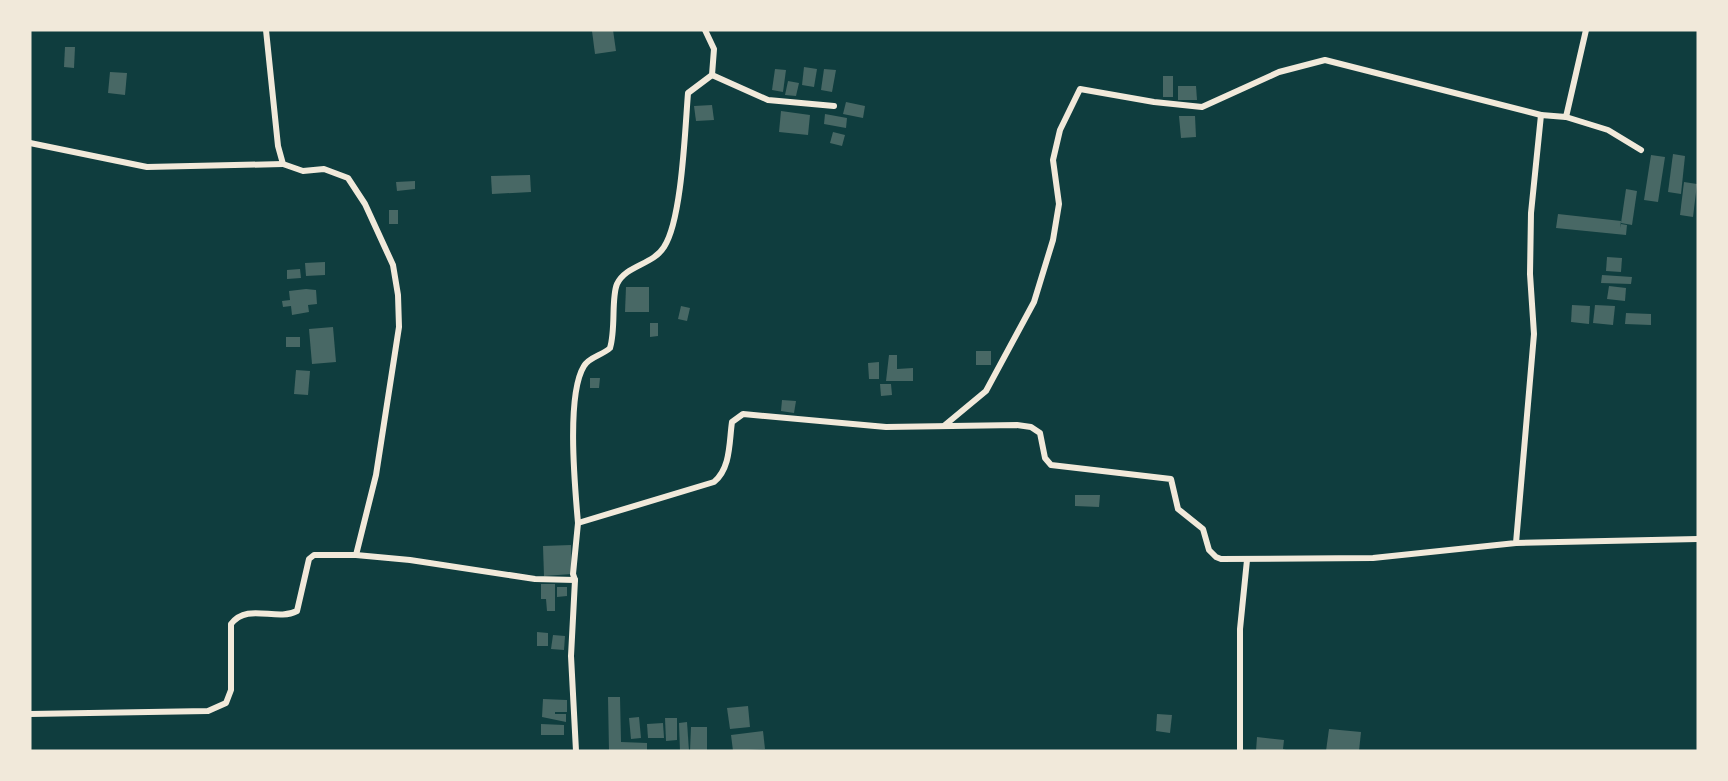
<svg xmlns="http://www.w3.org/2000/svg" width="1728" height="781" viewBox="0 0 1728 781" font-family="Signika,sans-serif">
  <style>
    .building { fill: #486865 }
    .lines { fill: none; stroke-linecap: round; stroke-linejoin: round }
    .minor { stroke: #f1e9da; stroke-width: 6 }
  </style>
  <rect width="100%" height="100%" fill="#0f3d3e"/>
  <g class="building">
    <path d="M613 30 616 51 595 54 592 31Z"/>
    <path d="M65 47H75L74 68 64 67Z"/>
    <path d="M804 67 817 69 814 87 802 85Z"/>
    <path d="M775 69 786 70 783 92 772 90Z"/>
    <path d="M824 69 836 70 832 92 821 90Z"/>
    <path d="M110 72 127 73 125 95 108 93Z"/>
    <rect x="1163" y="76" width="10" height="21"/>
    <path d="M788 81 799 83 796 96 785 95Z"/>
    <path d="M1178 86H1196L1197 100H1178Z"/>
    <path d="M846 102 865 106 863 118 843 114Z"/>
    <path d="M712 105 714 120 696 121 694 106Z"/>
    <path d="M781 111 810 115 808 135 779 132Z"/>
    <path d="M825 114 847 118 846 128 824 124Z"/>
    <path d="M1179 116H1195L1196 137 1181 138Z"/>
    <path d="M833 132 845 135 842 146 830 143Z"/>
    <path d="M1673 154 1685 156 1681 194 1668 192Z"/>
    <path d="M1651 155 1665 157 1658 202 1644 200Z"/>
    <path d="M530 175 531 192 492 194 491 176Z"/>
    <path d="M415 181V189L397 191 396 182Z"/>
    <path d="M1684 182 1697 184 1693 217 1680 215Z"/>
    <path d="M1626 189 1637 191 1632 225 1621 223Z"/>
    <rect x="389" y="210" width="9" height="14"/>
    <path d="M1558 214 1621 221 1620 228 1621 224 1627 225 1626 235 1556 228Z"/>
    <path d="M1607 257 1622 258 1621 272 1606 271Z"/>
    <path d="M325 262V275L306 276 305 263Z"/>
    <path d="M300 269 301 278 287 279V270Z"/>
    <path d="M1602 275 1632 277 1631 284 1601 283Z"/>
    <path d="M1609 286 1626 288 1625 301 1607 299Z"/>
    <path d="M626 287H649V312H625Z"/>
    <path d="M306 289 316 290 317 304 308 305 309 312 292 315 291 306 283 307 282 301 290 300 289 291Z"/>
    <path d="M1572 305 1590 306 1589 324 1571 322Z"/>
    <path d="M1595 305 1615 306 1613 325 1593 323Z"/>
    <path d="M681 306 690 308 687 321 678 319Z"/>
    <path d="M1626 313 1651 314V325L1625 324Z"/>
    <path d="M650 323H658V336L650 337Z"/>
    <path d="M333 327 336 362 312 364 309 329Z"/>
    <rect x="286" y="337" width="14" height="10"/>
    <rect x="976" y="351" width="15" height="14"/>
    <path d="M889 355H897V369L913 368V381H886Z"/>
    <path d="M879 362V379H869L868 363Z"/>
    <path d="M296 370 310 371 308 395 294 394Z"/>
    <path d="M590 378H600L599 388H590Z"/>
    <path d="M880 384H891L892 395 881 396Z"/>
    <path d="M782 400 796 401 794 413 781 411Z"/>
    <path d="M1075 495H1100L1099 507 1075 506Z"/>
    <path d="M571 545 572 574 544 576 543 546Z"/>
    <path d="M541 584H555V611H547L546 599H541Z"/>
    <path d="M557 587H567V596L557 597Z"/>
    <path d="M537 632 548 633V646H537Z"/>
    <path d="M553 635 565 636 564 650 551 649Z"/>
    <path d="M608 697H620L621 742 647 743V751H609Z"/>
    <path d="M543 699 567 700V712H555V714H566V722L542 717Z"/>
    <path d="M748 706 750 727 730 729 727 708Z"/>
    <path d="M1157 714 1172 715 1170 733 1156 731Z"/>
    <path d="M639 717 641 738 631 739 629 718Z"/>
    <path d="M665 718H677V740L666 741Z"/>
    <path d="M687 722 689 751H680L679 723Z"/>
    <path d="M663 723 664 738H648L647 724Z"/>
    <path d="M541 724 564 725V735H541Z"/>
    <path d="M691 727H707V751H690Z"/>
    <path d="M1329 729 1361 732 1359 751H1326Z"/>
    <path d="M763 731 765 749 733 751 731 735Z"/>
    <path d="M1257 737 1284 740 1283 749 1289 751H1256Z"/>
  </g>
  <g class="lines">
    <g class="minor">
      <path d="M266 30 278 146 283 164 303 171 324 169 348 178 365 204 393 265 398 295 399 327 376 475 356 555"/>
      <path d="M712 75 768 100 834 106"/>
      <path d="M1566 117 1608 130 1641 150"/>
      <path d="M30 143 147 167 283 164"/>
      <path d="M945 425 986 391 1034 302 1053 240 1059 204 1053 160 1060 130 1080 89 1154 102 1202 107 1279 72 1325 60 1541 115"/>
      <path d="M578 523C575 488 566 395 584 366 589 357 603 355 610 348 616 329 611 298 617 284 626 265 653 265 664 247 682 220 685 129 688 93L712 75 714 49 705 30"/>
      <path d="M1516 543 1698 539"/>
      <path d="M575 580 571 656 576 751"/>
      <path d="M30 714 208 711 226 703 231 690V624C248 602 276 622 297 611L309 559 314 555H356L410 560 535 579 575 580 573 574 578 523 714 482C731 468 729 442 732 422L743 414 886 427 1017 425 1031 427 1040 433 1045 458 1051 465 1171 479 1178 509 1203 529 1209 550 1216 557 1221 559 1373 558 1516 543 1534 334 1530 274 1531 213 1541 115 1566 117 1586 30"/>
      <path d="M1240 751V629L1247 560"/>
    </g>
  </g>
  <rect width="1728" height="781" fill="none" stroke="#f1e9da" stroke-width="63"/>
</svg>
